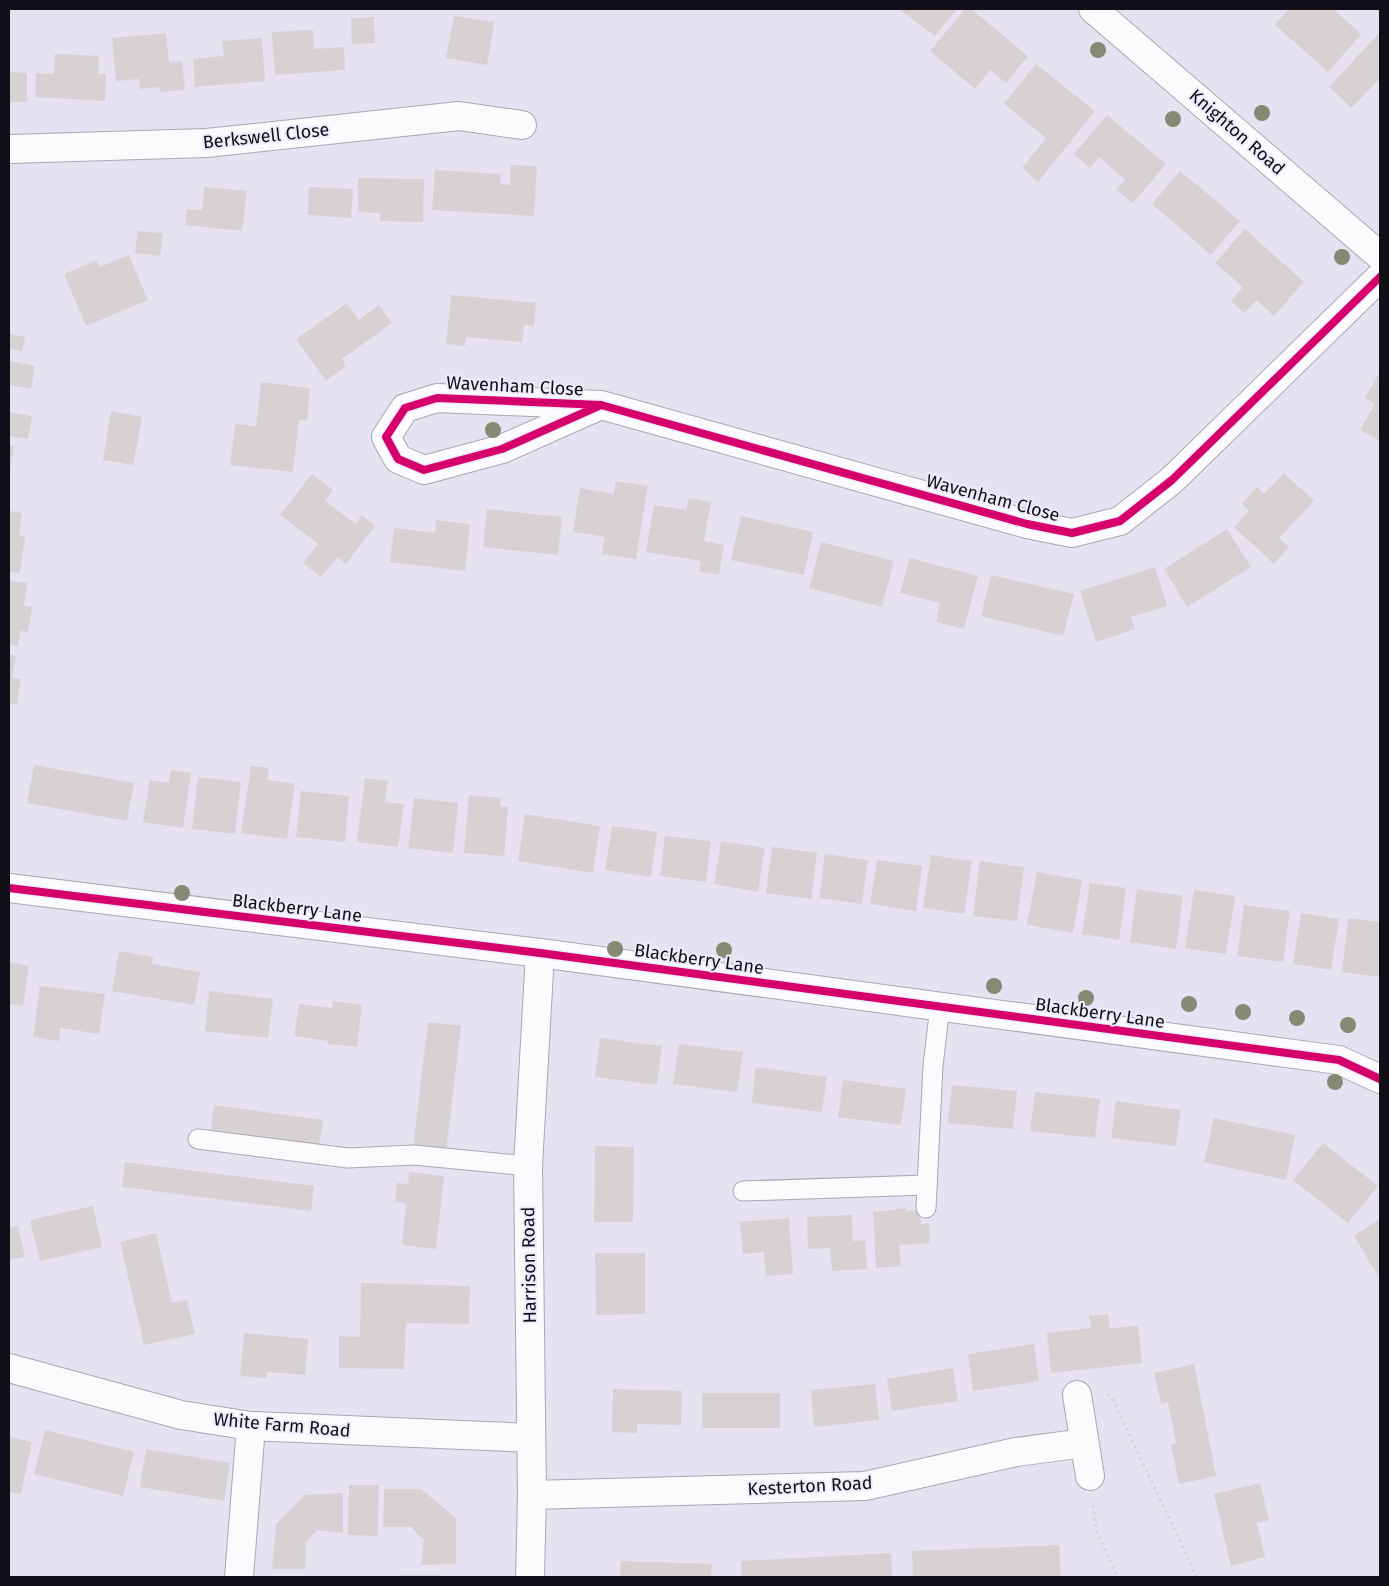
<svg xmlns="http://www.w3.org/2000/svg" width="1389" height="1586" viewBox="0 0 1389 1586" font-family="'Fira Sans',sans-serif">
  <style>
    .building { fill: #d7d1d4 }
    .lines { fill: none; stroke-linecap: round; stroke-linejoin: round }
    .service-casing { stroke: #aaa6b2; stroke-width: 21 }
    .minor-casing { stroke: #aaa6b2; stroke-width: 30 }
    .path { stroke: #d5d4d8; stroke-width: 3; stroke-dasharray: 2.5 4; stroke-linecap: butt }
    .service { stroke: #fbfbfd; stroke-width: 19 }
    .minor { stroke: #fbfbfd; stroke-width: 28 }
    .cycleway-casing { stroke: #efebfc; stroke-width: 11 }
    .cycleway { stroke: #d6006c; stroke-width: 8 }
    .tree { fill: #858a75 }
    .labels { text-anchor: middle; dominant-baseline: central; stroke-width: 4; stroke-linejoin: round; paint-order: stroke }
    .street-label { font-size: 18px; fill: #100e17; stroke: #efebfc }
  </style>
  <rect width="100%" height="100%" fill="#e6e2f2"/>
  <g class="building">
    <path d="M899 9H957L935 36Z"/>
    <path d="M965 9H971L1028 56 1006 83 990 70 975 89 930 51Z"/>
    <path d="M1289 9H1333L1361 34 1328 72 1275 25Z"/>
    <path d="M454 16 494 22 487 65 446 58Z"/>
    <path d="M374 17 375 43 352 44 351 18Z"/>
    <path d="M313 30 314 49 344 47 345 70 275 75 272 32Z"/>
    <path d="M1380 32V82L1378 80 1352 108 1329 87Z"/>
    <path d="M166 33 169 62 182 61 185 90 160 92 159 87 140 89 139 79 116 81 112 38Z"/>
    <path d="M262 38 265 81 195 87 193 59 224 56 222 41Z"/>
    <path d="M55 54 99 56 98 74H106L105 101 35 97 36 73 54 74Z"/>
    <path d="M1036 64 1095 111 1038 182 1022 168 1046 138 1004 104Z"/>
    <path d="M9 72 27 73V102H9Z"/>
    <path d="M1107 115 1166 164 1133 203 1116 190 1125 180 1099 157 1090 168 1074 154Z"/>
    <path d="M510 165 537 166 534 216 432 210 435 170 501 174 500 184 510 185Z"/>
    <path d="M1180 171 1240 221 1211 255 1152 204Z"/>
    <path d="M358 178 424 179 423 222 380 221V213L358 212Z"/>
    <path d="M204 187 247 191 242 231 185 225 187 209 202 210Z"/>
    <path d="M309 187 353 189 351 218 308 215Z"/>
    <path d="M1245 229 1304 282 1274 316 1256 300 1244 313 1231 301 1243 287 1215 263Z"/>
    <path d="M138 231 163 233 160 256 135 253Z"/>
    <path d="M129 255 148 300 86 326 64 274 97 260 100 267Z"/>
    <path d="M451 295 536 303 534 326 524 325 522 342 466 337 465 346 446 344Z"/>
    <path d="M347 303 359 320 379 305 392 323 342 359 346 366 326 381 296 339Z"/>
    <path d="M9 334 25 337 22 351 9 349Z"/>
    <path d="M9 361 35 366 31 389 9 385Z"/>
    <path d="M1379 373 1380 374V441L1360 430 1375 404 1365 398Z"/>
    <path d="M261 382 310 388 307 421 299 420 293 472 230 465 235 424 256 426Z"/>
    <path d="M111 411 142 417 133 465 103 460Z"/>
    <path d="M9 412 32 416 28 439 9 436Z"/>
    <path d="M9 445 14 446 10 471 9 470Z"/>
    <path d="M1284 473 1314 501 1279 538 1289 547 1274 564 1234 527 1249 511 1242 504 1257 487 1264 494Z"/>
    <path d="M312 474 333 490 325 501 355 524 362 515 375 526 346 564 338 557 321 577 303 563 318 544 280 515Z"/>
    <path d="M616 481 648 486 636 559 602 554 605 537 573 532 580 488 614 494Z"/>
    <path d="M689 498 711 502 704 541 724 545 719 575 699 572 701 561 646 552 654 505 686 510Z"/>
    <path d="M487 509 562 517 558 555 483 547Z"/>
    <path d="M9 511 22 513 19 535 25 537 20 573 9 572Z"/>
    <path d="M741 516 813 532 804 575 731 560Z"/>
    <path d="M436 520 470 524 465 571 390 562 394 528 435 533Z"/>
    <path d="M1227 529 1251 567 1187 607 1164 569Z"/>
    <path d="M821 542 894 561 882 607 809 588Z"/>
    <path d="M910 558 978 576 964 629 936 622 940 603 900 593Z"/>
    <path d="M1155 567 1167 606 1131 617 1135 629 1096 642 1080 591Z"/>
    <path d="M991 575 1074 594 1063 636 981 616Z"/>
    <path d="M9 581 27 583 24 606 32 607 28 632 20 631 18 646 9 644Z"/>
    <path d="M9 654 16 656 12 678 21 679 17 705 9 703Z"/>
    <path d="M34 765 134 783 127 821 27 803Z"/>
    <path d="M251 766 269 768 267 780 295 784 287 839 241 833Z"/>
    <path d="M171 770 191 773 183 828 143 822 150 780 169 783Z"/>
    <path d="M198 777 241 782 235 834 192 829Z"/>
    <path d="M365 778 388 781 385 802 404 804 398 847 357 842Z"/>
    <path d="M301 791 349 796 345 842 296 837Z"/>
    <path d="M469 795 501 798 500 806 508 807 504 856 464 853Z"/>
    <path d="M414 798 458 803 453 853 408 848Z"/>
    <path d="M525 814 600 826 593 873 518 861Z"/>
    <path d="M612 826 657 832 651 877 605 870Z"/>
    <path d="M665 836 711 841 706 882 660 876Z"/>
    <path d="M721 841 765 848 758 892 714 884Z"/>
    <path d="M772 847 817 853 811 899 766 893Z"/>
    <path d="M825 854 868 860 862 904 819 898Z"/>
    <path d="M931 855 972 861 964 914 923 908Z"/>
    <path d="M877 860 922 866 916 911 870 904Z"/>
    <path d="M980 861 1024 867 1017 921 973 916Z"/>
    <path d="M1037 872 1082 880 1073 933 1027 925Z"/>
    <path d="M1090 883 1126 888 1119 940 1082 934Z"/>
    <path d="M1137 889 1183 896 1176 949 1130 942Z"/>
    <path d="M1194 890 1235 896 1226 954 1185 948Z"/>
    <path d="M1244 905 1290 911 1283 962 1237 956Z"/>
    <path d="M1301 913 1339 919 1331 970 1293 964Z"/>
    <path d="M1348 918 1380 922V977L1342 972Z"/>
    <path d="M119 951 153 957 152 964 200 972 194 1005 112 991Z"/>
    <path d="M9 962 29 966 23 1006 9 1004Z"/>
    <path d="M40 986 105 994 99 1034 60 1028 59 1041 33 1037Z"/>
    <path d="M209 991 273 999 268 1038 205 1031Z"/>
    <path d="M333 1001 362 1005 357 1047 328 1044V1041L294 1036 299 1004 332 1008Z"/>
    <path d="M428 1022 461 1026 446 1152 413 1148Z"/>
    <path d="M600 1038 662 1046 657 1085 595 1077Z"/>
    <path d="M679 1044 743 1052 737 1092 673 1084Z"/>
    <path d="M755 1067 827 1077 822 1112 752 1103Z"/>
    <path d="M843 1080 906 1089 901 1125 838 1117Z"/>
    <path d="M952 1085 1017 1091 1013 1129 948 1123Z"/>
    <path d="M1035 1092 1100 1099 1095 1138 1030 1131Z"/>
    <path d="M1116 1101 1181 1110 1176 1146 1111 1138Z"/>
    <path d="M214 1105 323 1120 319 1145 211 1130Z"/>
    <path d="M1214 1118 1295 1135 1286 1180 1204 1162Z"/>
    <path d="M1323 1143 1378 1186 1348 1223 1293 1180Z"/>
    <path d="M595 1146 634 1147 633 1222H594Z"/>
    <path d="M125 1162 314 1186 311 1211 122 1187Z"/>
    <path d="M409 1172 444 1176 436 1249 402 1245 406 1203 395 1202 397 1183 408 1184Z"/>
    <path d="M93 1206 102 1247 40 1261 30 1220Z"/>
    <path d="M906 1208 907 1211 920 1210 921 1224 929 1223 930 1243 899 1245 901 1266 876 1268 873 1212Z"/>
    <path d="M852 1215 853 1241 865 1240 867 1269 832 1271 830 1248 808 1249 807 1217Z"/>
    <path d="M789 1218 793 1274 766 1276 764 1252 743 1254 740 1222Z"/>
    <path d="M1380 1219V1279L1354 1236Z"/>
    <path d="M18 1226 25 1257 9 1260V1228Z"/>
    <path d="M156 1233 172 1303 187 1300 195 1334 144 1345 120 1242Z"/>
    <path d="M595 1253H645V1314L596 1315Z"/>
    <path d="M361 1283 470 1286 469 1324 406 1323 404 1369 339 1368V1336L360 1337Z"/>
    <path d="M1108 1314 1110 1329 1138 1325 1142 1363 1051 1373 1047 1333 1091 1328 1089 1316Z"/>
    <path d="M244 1333 308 1339 305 1375 267 1372 266 1378 240 1376Z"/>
    <path d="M1034 1344 1039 1381 973 1391 968 1354Z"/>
    <path d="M1194 1364 1216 1476 1179 1484 1171 1444 1176 1443 1168 1402 1161 1404 1154 1373Z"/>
    <path d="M953 1368 958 1401 892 1411 887 1379Z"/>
    <path d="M875 1384 879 1420 814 1427 811 1390Z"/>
    <path d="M613 1389 682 1391 681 1425 637 1424V1433L612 1432Z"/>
    <rect x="702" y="1393" width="78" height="35"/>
    <path d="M45 1430 134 1452 123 1496 34 1474Z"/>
    <path d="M9 1437 32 1442 21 1494 9 1492Z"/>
    <path d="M146 1449 230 1463 224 1501 140 1487Z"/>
    <path d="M1260 1483 1269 1520 1257 1523 1265 1557 1231 1566 1214 1494Z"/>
    <path d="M349 1485H379L378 1536 348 1535Z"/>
    <path d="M384 1489H421L456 1518V1564L421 1565 424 1540 411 1527H383Z"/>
    <path d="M343 1493V1533L317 1530 306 1542 305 1569H272L276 1524 305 1495Z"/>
    <path d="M1059 1545 1061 1577H913L912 1551Z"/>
    <path d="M891 1553 892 1577H742L741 1561Z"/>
    <path d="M621 1561 712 1564 711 1577H620Z"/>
    <rect x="399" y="1575" width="42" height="2"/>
  </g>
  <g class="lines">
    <defs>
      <g id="service">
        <path d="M198 1139 348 1158 414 1155 528 1166"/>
        <path d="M743 1191 927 1185"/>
        <path d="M926 1208 933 1066 940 1006"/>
      </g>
      <g id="minor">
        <path d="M1093 9 1380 256"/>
        <path d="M9 149 207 143 459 116 522 125"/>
        <path d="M601 405 502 449 424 470 398 459 386 437 405 408 437 398 601 405 1027 524 1072 533 1120 521 1172 480 1380 277"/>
        <path d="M9 888 540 953 1339 1060 1380 1079"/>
        <path d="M9 1368 181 1415 251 1426 531 1438"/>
        <path d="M1077 1395 1090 1476"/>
        <path d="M532 1495 865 1486 1016 1452 1084 1443"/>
        <path d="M239 1577 251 1426"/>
        <path d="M530 1577 532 1495 528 1166 540 953"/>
      </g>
    </defs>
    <use href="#service" class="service-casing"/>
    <use href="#minor" class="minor-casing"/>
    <g class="path">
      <path d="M1108 1394 1112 1398 1197 1577"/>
      <path d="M1093 1505 1096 1530 1117 1577"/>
    </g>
    <use href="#service" class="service"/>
    <use href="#minor" class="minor"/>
    <defs>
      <g id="cycleway">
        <path d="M601 405 502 449 424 470 398 459 386 437 405 408 437 398 601 405 1027 524 1072 533 1120 521 1172 480 1380 277"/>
        <path d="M9 888 540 953 1339 1060 1380 1079"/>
      </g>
    </defs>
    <use href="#cycleway" class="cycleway-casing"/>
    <use href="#cycleway" class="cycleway"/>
  </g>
  <g class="tree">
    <circle cx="1098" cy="50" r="8"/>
    <circle cx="1262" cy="113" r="8"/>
    <circle cx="1173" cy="119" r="8"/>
    <circle cx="1342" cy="257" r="8"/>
    <circle cx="493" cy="430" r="8"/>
    <circle cx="182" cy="893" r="8"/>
    <circle cx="615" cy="949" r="8"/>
    <circle cx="724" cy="950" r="8"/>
    <circle cx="994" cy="986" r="8"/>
    <circle cx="1086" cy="998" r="8"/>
    <circle cx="1189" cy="1004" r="8"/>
    <circle cx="1243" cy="1012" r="8"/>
    <circle cx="1297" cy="1018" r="8"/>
    <circle cx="1348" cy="1025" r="8"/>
    <circle cx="1335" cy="1082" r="8"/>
  </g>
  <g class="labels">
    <g class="street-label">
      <text transform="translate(1237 132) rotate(41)">Knighton Road</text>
      <text transform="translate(266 136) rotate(-6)">Berkswell Close</text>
      <text transform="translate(515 386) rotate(3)">Wavenham Close</text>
      <text transform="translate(993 498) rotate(15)">Wavenham Close</text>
      <text transform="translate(297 908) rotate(7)">Blackberry Lane</text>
      <text transform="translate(699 959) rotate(8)">Blackberry Lane</text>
      <text transform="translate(1100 1013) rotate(8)">Blackberry Lane</text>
      <text transform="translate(529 1265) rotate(-91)">Harrison Road</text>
      <text transform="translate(282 1425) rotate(5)">White Farm Road</text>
      <text transform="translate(810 1486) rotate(-3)">Kesterton Road</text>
    </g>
  </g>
  <rect width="1389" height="1586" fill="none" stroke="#100e17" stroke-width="20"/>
</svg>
